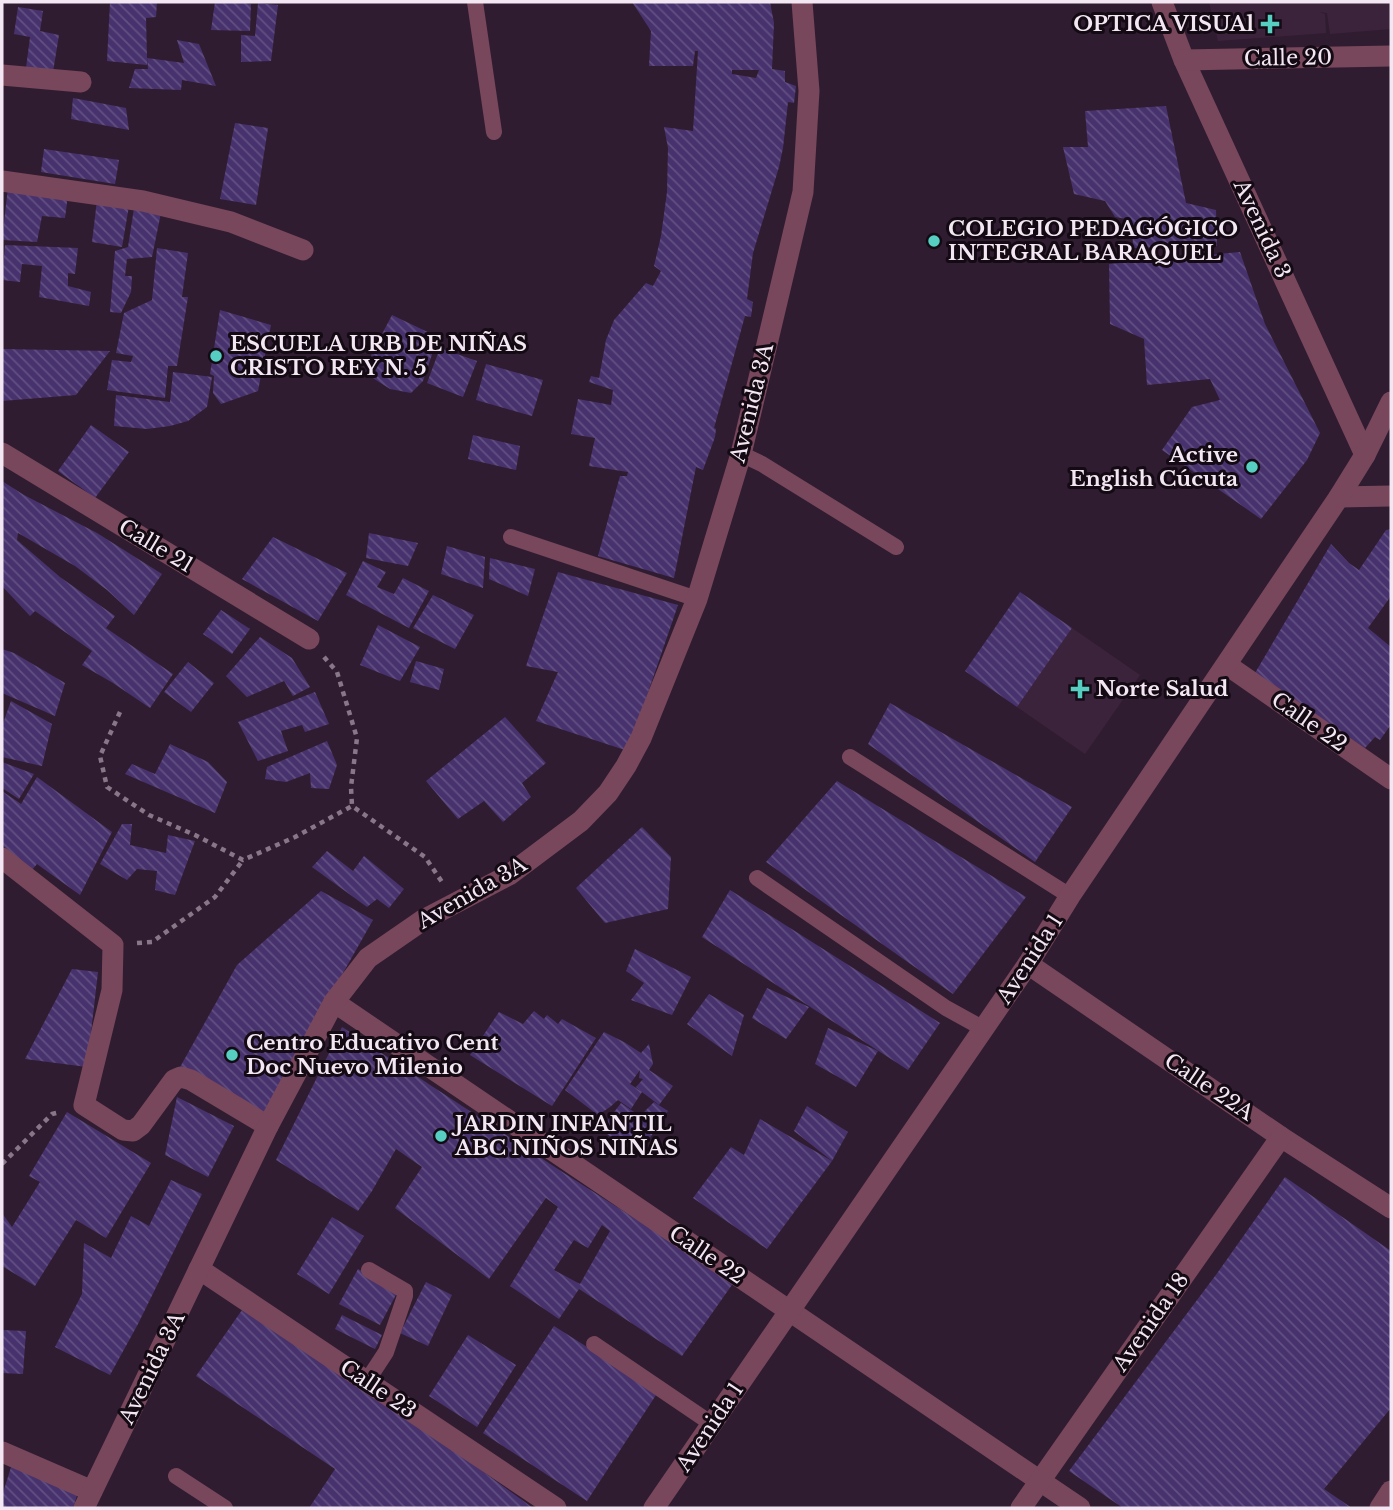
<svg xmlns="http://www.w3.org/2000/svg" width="1393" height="1510" viewBox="0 0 1393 1510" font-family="'Libre Baskerville',serif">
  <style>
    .built { fill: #3c233c }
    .building { fill: url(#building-back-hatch); fill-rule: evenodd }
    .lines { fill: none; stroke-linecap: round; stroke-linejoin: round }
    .path { stroke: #878; stroke-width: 4.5; stroke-dasharray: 5 5; stroke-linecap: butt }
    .service { stroke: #78475b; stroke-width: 16 }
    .pedestrian { stroke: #78475b; stroke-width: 21 }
    .minor { stroke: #78475b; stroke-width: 21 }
    .tertiary { stroke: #78475b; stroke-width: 21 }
    .poi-dot { fill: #57cec2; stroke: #130a13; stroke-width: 2.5 }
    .labels { text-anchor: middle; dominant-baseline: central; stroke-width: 6; stroke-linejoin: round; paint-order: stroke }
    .poi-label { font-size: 21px; font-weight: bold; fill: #f4e7f4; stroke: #130a13; text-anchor: start }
    .street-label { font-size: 21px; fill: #f4e7f4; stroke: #130a13 }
  </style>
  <defs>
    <pattern id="building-back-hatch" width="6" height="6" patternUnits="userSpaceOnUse" patternTransform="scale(1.75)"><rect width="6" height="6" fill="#47326d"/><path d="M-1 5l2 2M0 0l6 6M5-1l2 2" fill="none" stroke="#625082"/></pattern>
  </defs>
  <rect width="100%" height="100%" fill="#301c30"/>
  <g class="built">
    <path d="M1209 2H1391V29L1330 34 1327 13 1319 12 1325 14 1326 33 1218 41Z"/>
    <path d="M1072 628 1140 675 1085 754 1017 707Z"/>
  </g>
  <g class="building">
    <path d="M110 2H157L156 17 146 18 147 58 184 63 177 40 199 44 216 86 182 80 181 90 129 88 135 69H148L147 58V65L107 61Z"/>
    <path d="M215 2H238L251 4 250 31 211 30Z"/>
    <path d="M632 2H770L774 23 772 69 785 71V82L796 86 794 103 788 102 783 148 779 167 753 253 747 299 753 302 751 317 745 316 714 428 716 429 715 437 703 470 696 467 674 578 598 556 620 476H627L628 472 589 466 595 438 571 434 578 399 611 405 613 390 589 382 591 376 599 378 606 340 614 320 646 283 653 286 661 271 654 266 661 236 667 192 668 148 664 127 693 131 698 51H695L693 66H649L651 31ZM732 70H759L756 78 732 74Z"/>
    <path d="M258 3 278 5 271 61 241 62V35L255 36Z"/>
    <path d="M18 7 43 11 40 31 59 35 53 72 26 68 30 37 14 34Z"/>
    <path d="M73 98 126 108 129 130 71 119Z"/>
    <path d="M1166 106 1186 203 1216 210 1217 246 1133 248 1132 220 1115 217 1105 201 1074 194 1063 147H1088L1085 111Z"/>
    <path d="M235 123 268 128 256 205 220 199Z"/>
    <path d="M44 149 119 160 115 184 41 172Z"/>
    <path d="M8 187 68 195 65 218 42 216 37 242 2 240Z"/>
    <path d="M97 200 129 206 122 247 92 242Z"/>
    <path d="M134 208 161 213 152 257 127 259 125 276H132L131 292 121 313 110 312 115 251 128 247Z"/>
    <path d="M5 245 78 248 75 274 68 273V286L91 292 89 306 39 297 42 266 22 264 20 282 2 280Z"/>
    <path d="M157 248 188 253 182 297H188L177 366H168L165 398 107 390 112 360 131 362 133 356 116 353 124 313 152 300Z"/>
    <path d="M1240 252 1265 324 1320 433 1307 460 1261 519 1162 450 1192 407 1220 400 1210 379 1147 385 1144 339 1110 324 1109 264Z"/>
    <path d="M220 310 271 325 258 391 221 404 213 393 214 376 210 374Z"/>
    <path d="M392 315 438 337 423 381 411 393 390 389 365 373 372 353Z"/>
    <path d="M440 348 477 361 463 397 427 383Z"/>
    <path d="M3 349 110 351 76 395 2 401Z"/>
    <path d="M486 364 543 380 532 416 476 400Z"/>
    <path d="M173 372 212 377 207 407 188 421 170 426 147 429 114 426 116 395 170 402Z"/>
    <path d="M91 425 129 452 95 498 58 471Z"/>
    <path d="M473 435 520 446 516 470 468 459Z"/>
    <path d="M2 481 24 495 97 533 162 574 134 615 107 590 75 566 18 533 17 540 60 577 115 616 106 628 173 674 150 708 113 683 82 665 92 651 35 611 30 616 2 586Z"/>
    <path d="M1391 529V596L1368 628 1391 647V727L1390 726 1380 740 1375 737 1365 748 1255 673 1331 544 1349 563 1359 570 1386 530Z"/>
    <path d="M369 533 418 543 408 566 366 558Z"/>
    <path d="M273 537 347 573 318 621 242 579Z"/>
    <path d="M447 546 485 557 483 588 441 574Z"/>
    <path d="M490 558 535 569 528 596 489 579Z"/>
    <path d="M363 561 386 572 377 587 394 594 403 578 429 591 409 628 346 595Z"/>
    <path d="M558 572 678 605 628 751 536 721 558 672 526 666Z"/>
    <path d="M1020 592 1072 628 1017 707 965 671Z"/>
    <path d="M433 595 474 615 455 649 413 628Z"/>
    <path d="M221 610 250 629 232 654 203 634Z"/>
    <path d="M378 625 420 647 400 681 360 665Z"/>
    <path d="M260 637 292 658 310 687 293 696 284 681 247 697 226 676Z"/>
    <path d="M2 649 14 653 65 683 55 716 2 693Z"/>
    <path d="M416 661 444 669 439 690 410 682Z"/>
    <path d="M188 662 214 683 191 712 164 692Z"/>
    <path d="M315 692 329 724 305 732 302 725 281 731 288 751 258 761 238 722Z"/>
    <path d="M11 701 52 724 42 766 2 757V726Z"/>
    <path d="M890 703 1072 807 1035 862 868 744Z"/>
    <path d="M505 717 546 763 522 783 531 797 503 822 484 801 458 819 426 781Z"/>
    <path d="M327 741 337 765 329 789 311 788 310 773 286 782 265 779 267 767Z"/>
    <path d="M170 744 208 762 227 782 215 813 125 774 132 764 155 774Z"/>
    <path d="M2 762 34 774 19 799 2 788Z"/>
    <path d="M37 777 112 832 80 895 37 864 32 870 2 845V791L21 804Z"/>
    <path d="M837 781 1026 897 953 994 766 862Z"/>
    <path d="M122 824H132L130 845 166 853 168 835 195 841 175 895 155 890 157 871 137 869 127 880 100 864Z"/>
    <path d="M642 827 671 857 668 909 605 923 576 888Z"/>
    <path d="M327 851 353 871 364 856 404 889 389 908 377 899 367 907 312 867Z"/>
    <path d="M730 890 940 1023 908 1070 702 937Z"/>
    <path d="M321 891 373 920 262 1116 179 1069 237 965Z"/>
    <path d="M635 949 691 977 672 1015 631 1000 644 983 626 971Z"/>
    <path d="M72 969 98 972 87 1067 25 1059Z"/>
    <path d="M767 988 809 1007 786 1039 752 1018Z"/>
    <path d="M709 994 744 1015 732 1056 687 1024Z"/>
    <path d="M534 1011 544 1019 547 1015 558 1024 562 1019 596 1038 552 1106 470 1055 499 1012 523 1024Z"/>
    <path d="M342 1027 564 1173 734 1282 682 1356 579 1289 559 1319 510 1286 558 1207 546 1198 489 1279 395 1208 422 1167 396 1149 372 1191 358 1211 276 1160ZM602 1225 610 1231 580 1284 554 1270 574 1240 588 1248Z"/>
    <path d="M828 1028 878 1051 856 1087 815 1064Z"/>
    <path d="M604 1032 624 1042 641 1053 649 1044 653 1064 649 1070 673 1086 659 1105 642 1092 631 1109 618 1100 610 1107 598 1115 565 1090ZM640 1070 639 1078 643 1079 636 1087 642 1092 630 1084Z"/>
    <path d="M177 1097 234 1126 208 1177 165 1155Z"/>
    <path d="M654 1102 668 1111 639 1154 627 1147 621 1157 607 1146 613 1139 601 1129 621 1103 640 1116Z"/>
    <path d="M807 1106 848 1132 832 1161 794 1131Z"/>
    <path d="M67 1112 151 1163 106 1238 76 1220 35 1286 2 1266V1213L12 1227 40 1182 29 1176Z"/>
    <path d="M760 1119 832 1161 767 1249 693 1198 731 1147 744 1155Z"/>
    <path d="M1285 1177 1391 1251V1408L1324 1489 1352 1508H1123L1069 1471 1218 1272Z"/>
    <path d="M171 1180 202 1194 138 1324 110 1375 55 1347 82 1294 84 1243 111 1258 131 1216 149 1226Z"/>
    <path d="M332 1217 364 1236 329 1294 297 1274Z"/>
    <path d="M358 1269 398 1291 380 1325 339 1304Z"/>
    <path d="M426 1282 452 1295 428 1346 400 1333Z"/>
    <path d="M242 1310 452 1449 533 1508H309L335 1469 196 1376Z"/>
    <path d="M342 1315 382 1335 375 1349 335 1329Z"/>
    <path d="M554 1326 658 1392 587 1501 483 1433Z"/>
    <path d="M2 1330 26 1331 23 1374 2 1373Z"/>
    <path d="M468 1335 516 1365 477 1427 429 1396Z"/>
    <path d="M12 1464 80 1486 73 1508H2V1496Z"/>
  </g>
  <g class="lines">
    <g class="path">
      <path d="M324 657 337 672 357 738 351 787 352 806"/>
      <path d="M120 712 100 756 107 787 149 815 195 835 243 860 295 837 352 806 425 857 442 882"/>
      <path d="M137 943 152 942 215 897 243 860"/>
      <path d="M2 1164 52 1114 60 1112"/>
    </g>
    <g class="service">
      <path d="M475 2 494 132"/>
      <path d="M741 454 762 464 896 547"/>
      <path d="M511 537 697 599"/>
      <path d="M850 757 1070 896"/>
      <path d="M757 878 946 1008 984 1029"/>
      <path d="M594 1344 712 1424"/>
      <path d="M367 1381 386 1352 405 1296V1291L369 1270"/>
      <path d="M176 1476 225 1508"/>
    </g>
    <path class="pedestrian" d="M2 1452 92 1491"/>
    <g class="minor">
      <path d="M1162 2 1184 60 1365 455"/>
      <path d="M1184 60 1391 56"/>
      <path d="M2 75 81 82"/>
      <path d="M2 181 143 201 231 222 303 250"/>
      <path d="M2 453 309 639"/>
      <path d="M1339 497 1391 496"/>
      <path d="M1227 665 1391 779"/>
      <path d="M2 858 113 945 112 990 84 1105 123 1130 133 1131 141 1125 174 1080 181 1077 191 1080 268 1126"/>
      <path d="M1028 964 1281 1137 1391 1208"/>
      <path d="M334 1002 1080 1508"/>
      <path d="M199 1269 556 1508"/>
      <path d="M84 1508 268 1126 334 1002 368 958 423 920 509 875 581 821 608 793 626 766 641 738 697 599 741 454 803 192 809 91 802 2"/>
      <path d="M1021 1508 1281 1137"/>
      <path d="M1380 1508 1391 1491"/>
    </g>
    <path class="tertiary" d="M654 1508 1028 964 1070 896 1339 497 1365 455 1391 402"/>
  </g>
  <g class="poi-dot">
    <path d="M1266.5 13.5h7v7h7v7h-7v7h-7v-7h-7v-7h7z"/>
    <circle cx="934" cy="241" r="7"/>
    <circle cx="216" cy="356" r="7"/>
    <circle cx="1252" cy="467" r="7"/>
    <path d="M1076.5 678.5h7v7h7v7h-7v7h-7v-7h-7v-7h7z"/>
    <circle cx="232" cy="1055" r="7"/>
    <circle cx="441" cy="1136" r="7"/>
  </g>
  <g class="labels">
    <g class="poi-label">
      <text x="1254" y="24" text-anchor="end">OPTICA VISUAl</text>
      <text x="948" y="229">COLEGIO PEDAGÓGICO<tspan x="948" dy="24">INTEGRAL BARAQUEL</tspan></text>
      <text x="230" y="344">ESCUELA URB DE NIÑAS<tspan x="230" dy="24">CRISTO REY N. 5</tspan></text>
      <text x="1238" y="455" text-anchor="end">Active<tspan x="1238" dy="24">English Cúcuta</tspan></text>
      <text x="1096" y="689">Norte Salud</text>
      <text x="246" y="1043">Centro Educativo Cent<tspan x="246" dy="24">Doc Nuevo Milenio</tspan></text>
      <text x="455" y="1124">JARDIN INFANTIL<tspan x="455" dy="24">ABC NIÑOS NIÑAS</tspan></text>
    </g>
    <g class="street-label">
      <text transform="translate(1288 58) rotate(-1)">Calle 20</text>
      <text transform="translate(1262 229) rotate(65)">Avenida 3</text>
      <text transform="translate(752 403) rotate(-76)">Avenida 3A</text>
      <text transform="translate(156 546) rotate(31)">Calle 21</text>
      <text transform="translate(1309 722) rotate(35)">Calle 22</text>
      <text transform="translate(472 893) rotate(-30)">Avenida 3A</text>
      <text transform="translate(1030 959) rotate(-57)">Avenida 1</text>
      <text transform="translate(1209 1087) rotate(34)">Calle 22A</text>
      <text transform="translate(707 1255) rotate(34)">Calle 22</text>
      <text transform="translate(1151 1322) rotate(-55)">Avenida 18</text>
      <text transform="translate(152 1368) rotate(-64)">Avenida 3A</text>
      <text transform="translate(378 1389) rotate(34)">Calle 23</text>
      <text transform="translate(710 1427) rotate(-56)">Avenida 1</text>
    </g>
  </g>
  <rect width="1393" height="1510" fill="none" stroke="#f4e7f4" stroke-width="7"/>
</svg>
